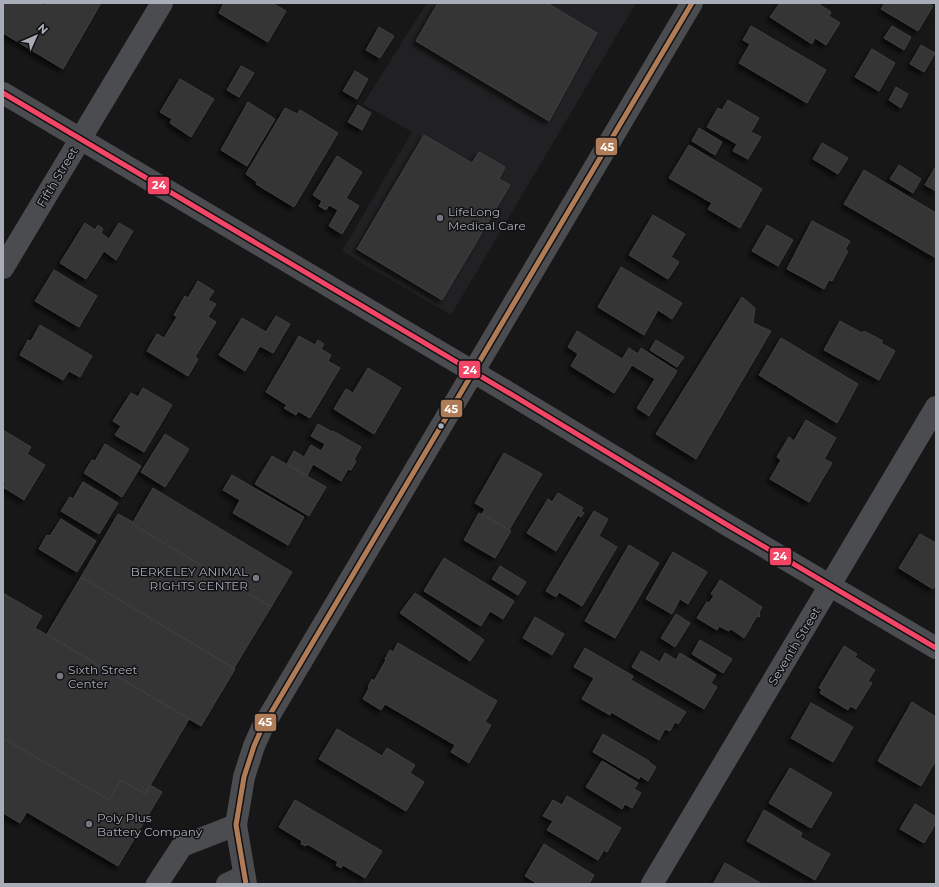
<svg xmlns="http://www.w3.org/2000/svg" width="939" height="887" viewBox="0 0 939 887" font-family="Montserrat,sans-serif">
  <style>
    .built { fill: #212123 }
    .building { fill: #353536; stroke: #3f4043; filter: url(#shadow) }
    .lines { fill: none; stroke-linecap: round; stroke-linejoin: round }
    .minor { stroke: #4b4c50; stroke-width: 22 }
    .tertiary { stroke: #4b4c50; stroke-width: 22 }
    .bus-1-casing { stroke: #111113; stroke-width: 8 }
    .bus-2-casing { stroke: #111113; stroke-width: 8 }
    .bus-1 { stroke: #f34667; stroke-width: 5 }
    .bus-2 { stroke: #b07c57; stroke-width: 5 }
    .poi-dot { fill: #757880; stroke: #111113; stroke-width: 1.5 }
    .bus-dot { fill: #a8adb8; stroke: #111113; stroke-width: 1.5 }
    .labels { text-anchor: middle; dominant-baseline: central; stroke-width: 3; stroke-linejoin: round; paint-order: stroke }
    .street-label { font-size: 12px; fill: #a8adb8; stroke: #111113 }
    .poi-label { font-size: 12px; fill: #a8adb8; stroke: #111113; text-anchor: start }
    .line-badge { stroke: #111113; stroke-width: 1.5 }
    .badge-label { font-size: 11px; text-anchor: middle; font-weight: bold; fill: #fff }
  </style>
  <defs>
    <filter id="shadow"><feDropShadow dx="-3.5" dy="3.5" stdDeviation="2" flood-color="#0009"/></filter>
  </defs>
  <rect width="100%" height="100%" fill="#171717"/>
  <path class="built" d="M427 3H636L451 315 342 251 412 132 363 104Z"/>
  <g class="building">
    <path d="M3 3H40L45 6 47 3H101L63 69 3 33Z"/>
    <path d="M224 3H272L286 11 268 42 219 13Z"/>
    <path d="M438 3H547L597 33 549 121 416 41Z"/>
    <path d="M780 3H817L831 12 829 16 840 23 826 45 815 38 812 44 770 17Z"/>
    <path d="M885 3H929L933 6 918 31 881 9Z"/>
    <path d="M751 26 826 70 807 103 739 63 750 44 743 40Z"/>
    <path d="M892 26 911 37 904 50 884 38Z"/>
    <path d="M379 27 394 36 380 58 366 50Z"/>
    <path d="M921 45 935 53 924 72 910 64Z"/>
    <path d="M872 49 895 63 879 91 855 77Z"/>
    <path d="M241 66 254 73 239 97 227 90Z"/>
    <path d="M355 71 368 79 357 99 343 91Z"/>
    <path d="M180 79 214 99 191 137 170 123 172 119 160 112Z"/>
    <path d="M896 87 908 94 901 108 889 100Z"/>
    <path d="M728 100 759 118 751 132 761 137 748 159 733 151 737 144 707 127 718 108 722 110Z"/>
    <path d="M248 102 275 119 247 166 221 150Z"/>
    <path d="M358 105 371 113 362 130 348 122Z"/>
    <path d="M285 108 297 114 300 110 338 133 294 207 256 184 257 182 246 174Z"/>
    <path d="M699 128 722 142 715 155 692 141Z"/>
    <path d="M424 135 472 163 479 152 505 167 499 179 510 185 442 300 357 249Z"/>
    <path d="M822 143 848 158 838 174 813 159Z"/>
    <path d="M689 145 762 189 740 228 708 209 712 203 669 178Z"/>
    <path d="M337 156 362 172 346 198 359 206 342 234 329 226 338 210 329 205 326 210 319 206 322 201 313 195Z"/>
    <path d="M899 165 921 179 913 193 890 179Z"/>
    <path d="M936 166V191L925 185Z"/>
    <path d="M864 170 936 213V258L844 204Z"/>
    <path d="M653 215 685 234 671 257 679 262 668 279 629 255Z"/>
    <path d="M812 221 850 241 845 250 848 251 832 281 829 280 824 289 787 269Z"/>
    <path d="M85 223 95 230 98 225 103 229 101 233 109 239 119 223 133 231 116 260 104 251 86 279 60 263Z"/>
    <path d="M767 225 793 240 778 266 752 251Z"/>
    <path d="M621 267 682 303 672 319 658 310 644 335 598 307Z"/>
    <path d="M54 270 97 296 79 327 35 301Z"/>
    <path d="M198 281 214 291 208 300 216 304 208 317 216 322 195 357 198 359 188 376 147 351 157 334 164 338 177 317 174 315 185 296 188 298Z"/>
    <path d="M742 297 755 308 753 323 771 331 696 459 656 434Z"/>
    <path d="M276 316 290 324 273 353 260 346 245 371 219 355 242 318 266 332Z"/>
    <path d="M840 321 862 333 864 331 883 341 881 343 895 351 879 380 824 350Z"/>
    <path d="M40 325 92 356 80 377 69 371 63 380 20 355 28 340 31 341Z"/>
    <path d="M577 331 622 359 629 348 638 354 641 348 677 371 649 416 637 408 655 379 632 365 614 393 571 366 578 354 568 347Z"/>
    <path d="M299 336 315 345 318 340 324 344 321 349 331 355 328 361 340 368 310 418 298 411 296 415 284 408 287 405 266 392Z"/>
    <path d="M781 338 858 384 837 423 759 375Z"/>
    <path d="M656 340 684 357 677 367 650 350Z"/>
    <path d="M368 368 401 388 374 434 334 409 346 389 353 393Z"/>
    <path d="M143 388 172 405 144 452 115 435 121 426 113 421 131 393 138 397Z"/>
    <path d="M806 420 836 438 824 459 832 463 809 502 770 479 781 460 777 457 789 437 794 441Z"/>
    <path d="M318 424 332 432 333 431 361 447 354 460 356 461 351 470 348 469 341 481 313 464 307 476 287 464 294 451 304 457 311 445 321 451 325 444 311 436Z"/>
    <path d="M3 430 31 447 27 454 45 465 24 500 3 487 6 483 3 481Z"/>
    <path d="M165 434 189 449 165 487 141 472Z"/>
    <path d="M105 444 141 466 122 497 84 473 92 460 95 461Z"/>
    <path d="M504 453 542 474 509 530 482 514 485 509 475 503Z"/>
    <path d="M272 456 326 487 309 516 255 484Z"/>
    <path d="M232 475 304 517 288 545 233 513 240 500 223 490Z"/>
    <path d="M83 482 118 503 99 534 61 511 70 497 73 499Z"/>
    <path d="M153 488 292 572 271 607 132 524Z"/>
    <path d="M558 493 583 508 581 511 584 513 581 517 578 515 556 551 527 533 548 499 552 502Z"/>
    <path d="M594 511 608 519 599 536 617 547 582 606 559 592 556 597 546 591Z"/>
    <path d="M479 513 511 531 495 558 464 540Z"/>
    <path d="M118 514 133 522 132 524 271 607 234 668 81 577Z"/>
    <path d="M61 519 96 541 77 572 39 549 47 535 50 536Z"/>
    <path d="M920 534 936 543V583L933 589 899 568Z"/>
    <path d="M629 545 659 563 615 638 585 621Z"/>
    <path d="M673 552 707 572 688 604 680 599 672 614 646 599Z"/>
    <path d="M444 558 514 601 503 619 490 611 481 626 424 591Z"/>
    <path d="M500 566 526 582 518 595 492 579Z"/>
    <path d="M81 577 235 669 201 726 47 634Z"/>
    <path d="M720 580 762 607 759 613 760 614 759 617 757 616 744 638 731 629 729 631 719 626 717 630 697 618 707 602 709 603 714 596 711 594Z"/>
    <path d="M3 593 42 616 35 628 189 719 145 794 121 780 109 800 3 738Z"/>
    <path d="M415 593 484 640 470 661 400 613Z"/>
    <path d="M676 614 690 623 675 647 661 638Z"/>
    <path d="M535 617 564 634 552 655 523 638Z"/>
    <path d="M700 640 732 659 723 673 692 654Z"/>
    <path d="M398 643 497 701 485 722 491 725 469 763 451 752 455 745 385 704 381 710 363 699 369 688 368 687 372 679 374 681 386 660 385 659 390 650 393 652Z"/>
    <path d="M844 646 857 654 855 657 875 670 868 681 872 683 856 709 850 706 848 710 820 693 822 689 819 688Z"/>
    <path d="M585 648 633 676 631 680 686 712 678 724 675 722 670 731 665 729 659 740 611 712 610 715 582 699 594 678 574 667Z"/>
    <path d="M641 651 660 662 665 653 676 660 680 653 716 675 711 683 717 687 704 709 632 667Z"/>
    <path d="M912 702 936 717V760L921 786 878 761Z"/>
    <path d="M811 703 853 727 833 762 791 738Z"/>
    <path d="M337 729 382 756 387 748 415 765 410 773 424 782 406 811 319 759Z"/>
    <path d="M603 734 649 761V762L656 767 648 781 640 776 639 779 593 752Z"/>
    <path d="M3 738 109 800 121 780 145 794 150 785 162 792 118 866 27 812 20 823 3 813Z"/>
    <path d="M602 761 638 783 634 789 641 793 632 808 625 804 622 809 586 787Z"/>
    <path d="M790 768 832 793 811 828 769 803Z"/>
    <path d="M567 796 621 828 607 852 604 850 598 860 547 830 553 821 543 816 553 800 562 805Z"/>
    <path d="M295 800 382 851 365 878 343 865 341 868 336 865 338 862 307 844 306 846 301 844 302 841 279 827Z"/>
    <path d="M915 804 936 817V823L924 843 900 829Z"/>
    <path d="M764 810 802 833 800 837 830 854 815 880 747 841Z"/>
    <path d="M544 844 594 875 589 884H538L525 876Z"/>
    <path d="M725 863 762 884H713Z"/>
  </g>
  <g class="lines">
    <g class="minor">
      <path d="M3 93 509 393 724 523 936 648"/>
      <path d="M3 268 162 3"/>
      <path d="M157 884 182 846 236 825"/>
      <path d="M227 884 244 876"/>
      <path d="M652 884 936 407"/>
    </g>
    <path class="tertiary" d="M246 884 236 825 244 777 254 746 262 728 692 3"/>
    <defs>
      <path id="bus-1" d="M3 93 509 393 724 523 936 648"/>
      <path id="bus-2" d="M246 884 236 825 244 777 254 746 262 728 692 3"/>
    </defs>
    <use href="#bus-1" class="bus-1-casing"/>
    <use href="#bus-2" class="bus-2-casing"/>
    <use href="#bus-1" class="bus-1"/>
    <use href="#bus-2" class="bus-2"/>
  </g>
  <g class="poi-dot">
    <circle cx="440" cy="218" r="4"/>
    <circle cx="256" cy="578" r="4"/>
    <circle cx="60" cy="676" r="4"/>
    <circle cx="89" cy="824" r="4"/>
  </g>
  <circle class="bus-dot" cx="441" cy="426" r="3.5"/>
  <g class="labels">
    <g class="street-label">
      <text transform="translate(57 177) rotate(-59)">Fifth Street</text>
      <text transform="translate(794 646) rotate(-59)">Seventh Street</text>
    </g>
    <g class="poi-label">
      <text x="448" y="211">LifeLong<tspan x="448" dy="14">Medical Care</tspan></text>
      <text x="248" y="571" text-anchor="end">BERKELEY ANIMAL<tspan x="248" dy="14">RIGHTS CENTER</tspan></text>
      <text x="68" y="669">Sixth Street<tspan x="68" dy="14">Center</tspan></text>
      <text x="97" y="817">Poly Plus<tspan x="97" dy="14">Battery Company</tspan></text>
    </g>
  </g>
  <g class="line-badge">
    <rect x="595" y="137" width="23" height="19" rx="4" fill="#b07c57"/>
    <rect x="147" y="176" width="23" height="19" rx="4" fill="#f34667"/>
    <rect x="458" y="360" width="23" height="19" rx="4" fill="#f34667"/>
    <rect x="440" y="399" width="23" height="19" rx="4" fill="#b07c57"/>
    <rect x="769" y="547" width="23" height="19" rx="4" fill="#f34667"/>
    <rect x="254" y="713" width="23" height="19" rx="4" fill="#b07c57"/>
  </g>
  <g class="badge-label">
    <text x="607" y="151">45</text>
    <text x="159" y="189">24</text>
    <text x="470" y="374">24</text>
    <text x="451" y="413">45</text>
    <text x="780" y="560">24</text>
    <text x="265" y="726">45</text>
  </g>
  <rect width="939" height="887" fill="none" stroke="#a8adb8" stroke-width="8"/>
  <g transform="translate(36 36) rotate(45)" stroke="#111113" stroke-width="3" paint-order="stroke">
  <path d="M0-3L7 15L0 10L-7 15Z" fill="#a8adb8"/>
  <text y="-6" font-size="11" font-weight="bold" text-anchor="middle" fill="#a8adb8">N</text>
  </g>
</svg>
